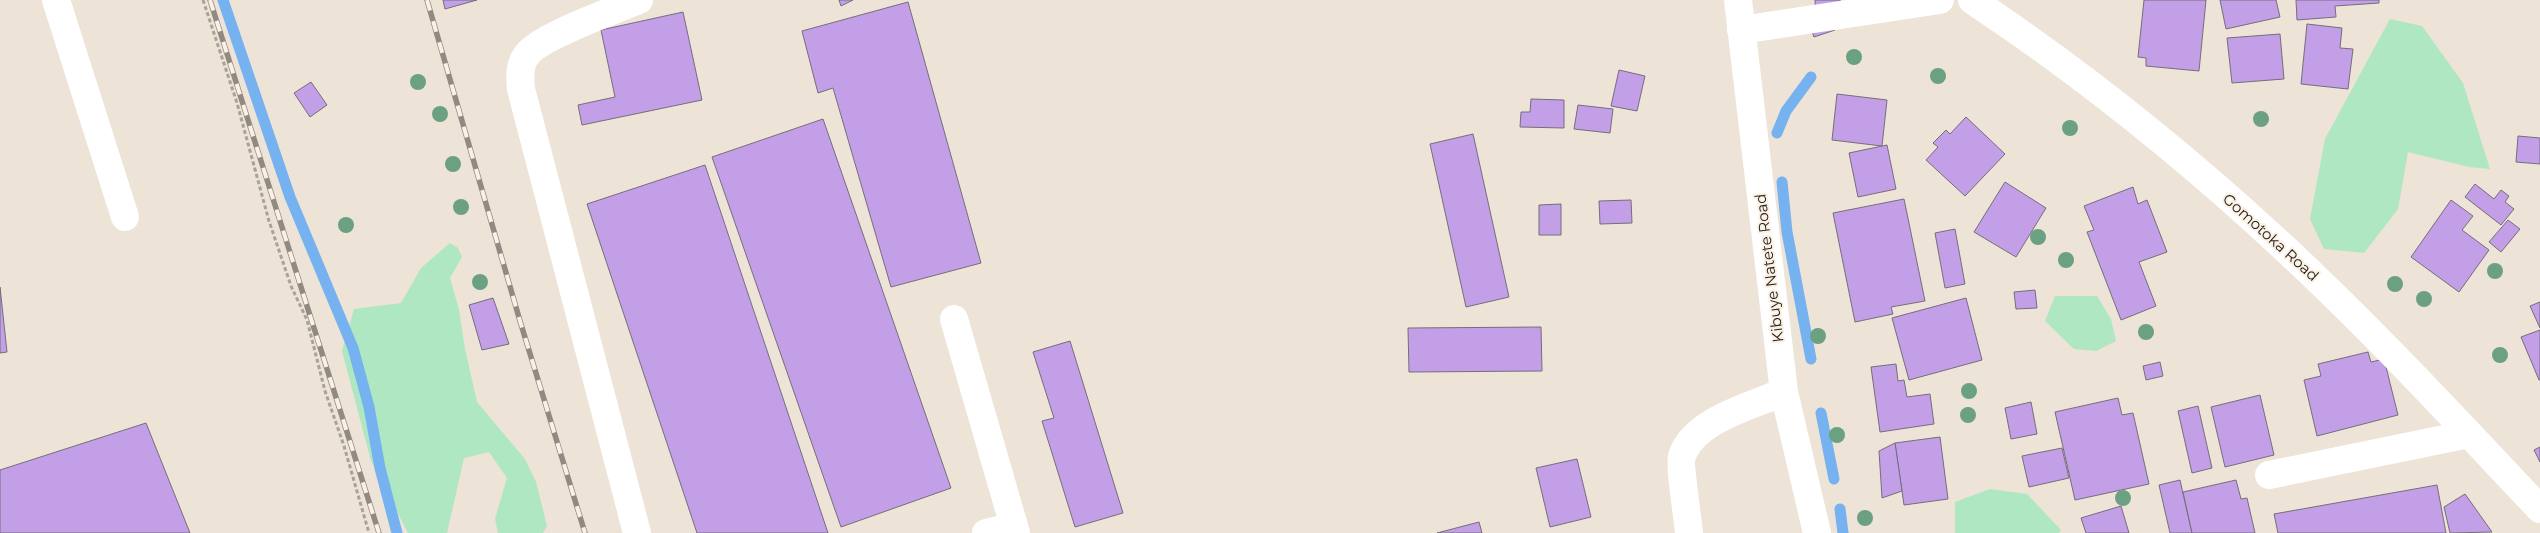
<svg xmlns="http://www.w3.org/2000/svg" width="2540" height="533" viewBox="0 0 2540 533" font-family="Montserrat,sans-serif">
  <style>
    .green { fill: #aee7c2 }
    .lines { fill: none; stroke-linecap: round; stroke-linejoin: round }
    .stream { stroke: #75b2ef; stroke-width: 11 }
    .building { fill: #c39fe7; stroke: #746e7a }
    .path { stroke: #aaa298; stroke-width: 3; stroke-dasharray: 4 2.5; stroke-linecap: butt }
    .minor { stroke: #fff; stroke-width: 28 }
    .major { stroke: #fff; stroke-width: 28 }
    .rail-casing { stroke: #928a82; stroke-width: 5.5 }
    .rail { stroke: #fbf0e4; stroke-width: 4; stroke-dasharray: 11; stroke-linecap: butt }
    .tree { fill: #6ca082 }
    .labels { text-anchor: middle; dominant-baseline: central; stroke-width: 4; stroke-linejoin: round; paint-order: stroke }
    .street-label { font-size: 15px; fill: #24201c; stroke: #fbf0e4 }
  </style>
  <rect width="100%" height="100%" fill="#ede3d7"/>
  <g class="green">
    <path d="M2390 19 2422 26 2463 83 2490 169 2469 167 2408 152 2398 209 2364 253 2324 249 2310 219 2325 139Z"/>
    <path d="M450 243 458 248 462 257 450 278 459 310 465 349 477 402 525 459 536 482 547 526 543 533H498L495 519 507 478 489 452 464 458 447 533H408L371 461 342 351 354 309 401 303 421 268Z"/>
    <path d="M2055 296H2097L2111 319 2116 341 2096 351 2074 349 2045 321Z"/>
    <path d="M1990 489 2027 494 2061 530 2059 533H1955V502Z"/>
  </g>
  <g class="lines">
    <g class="stream">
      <path d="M223 0 290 197 353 348 369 407 380 468 397 533"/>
      <path d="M1777 133 1786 111 1811 77"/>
      <path d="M1782 182 1787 232 1811 359"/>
      <path d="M1821 413 1834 479"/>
      <path d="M1840 509 1843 533"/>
    </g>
  </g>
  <g class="building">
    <path d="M443 0H477L445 9Z"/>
    <path d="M839 0H853L841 6Z"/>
    <path d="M1815 0H1840L1841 12 1816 15Z"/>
    <path d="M2144 0H2206L2199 71 2146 66V58L2138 57Z"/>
    <path d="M2220 0H2276L2280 17 2226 29Z"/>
    <path d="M2296 0H2379V3L2335 6 2336 17 2297 20Z"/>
    <path d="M908 2 981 263 891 287 833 88 818 93 802 31Z"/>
    <path d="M683 12 702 100 582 125 578 105 615 97 601 30Z"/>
    <path d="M1831 19 1835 30 1814 37 1810 26Z"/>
    <path d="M2307 24 2342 28 2340 48 2353 49 2348 89 2301 84Z"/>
    <path d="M2280 34 2284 79 2232 83 2227 38Z"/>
    <path d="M1619 70 1645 76 1637 111 1611 106Z"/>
    <path d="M311 82 327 105 310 117 294 93Z"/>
    <path d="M1837 94 1887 100 1882 146 1832 140Z"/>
    <path d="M1531 99 1564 100V128L1520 127 1521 112H1530Z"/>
    <path d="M1578 105 1613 109 1610 133 1574 129Z"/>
    <path d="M1966 117 2005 154 1965 196 1926 160 1938 147 1933 143 1946 130 1950 134Z"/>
    <path d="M823 119 951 488 841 527 712 157Z"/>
    <path d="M1473 134 1509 297 1466 307 1430 144Z"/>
    <path d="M2518 136 2540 138V164L2516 162Z"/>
    <path d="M1887 145 1896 189 1858 197 1849 153Z"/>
    <path d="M705 165 828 533H697L587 204Z"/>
    <path d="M2005 182 2046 208 2016 257 1974 232Z"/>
    <path d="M2475 184 2494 199 2501 190 2509 196 2505 202 2514 209 2501 225 2465 197Z"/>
    <path d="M2133 187 2138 204 2147 200 2167 252 2139 262 2156 306 2121 320 2087 232 2094 230 2084 206Z"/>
    <path d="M1904 199 1925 301 1891 307 1893 314 1855 322 1833 213Z"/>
    <path d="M1631 200 1632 223 1600 224 1599 201Z"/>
    <path d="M2451 200 2473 216 2462 230 2489 250 2459 292 2411 257Z"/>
    <path d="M1561 204V235H1539V205Z"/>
    <path d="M2508 220 2520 229 2501 252 2489 242Z"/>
    <path d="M1955 229 1965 284 1945 288 1935 233Z"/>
    <path d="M0 287 7 352 0 353Z"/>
    <path d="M2035 290 2037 308 2016 309 2014 292Z"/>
    <path d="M493 298 509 344 482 350 469 305Z"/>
    <path d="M1966 298 1982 360 1909 380 1892 318Z"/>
    <path d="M2540 302V328L2530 306Z"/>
    <path d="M1541 327 1542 371 1409 372 1408 328Z"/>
    <path d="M2540 330V380H2539L2521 337Z"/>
    <path d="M1070 341 1123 513 1075 527 1042 421 1054 418 1033 352Z"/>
    <path d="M2368 352 2371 362 2384 359 2398 415 2317 436 2304 380 2321 376 2318 364Z"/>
    <path d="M2160 362 2163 376 2146 380 2143 366Z"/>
    <path d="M1896 364 1898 381 1904 380 1907 397 1930 394 1934 424 1880 432 1871 367Z"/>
    <path d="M2260 395 2274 455 2225 467 2211 407Z"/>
    <path d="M2118 398 2122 415 2133 413 2149 484 2075 500 2055 412Z"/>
    <path d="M2031 402 2037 434 2011 439 2005 408Z"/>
    <path d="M2198 406 2212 468 2192 473 2178 411Z"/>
    <path d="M146 423 190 533H0V470Z"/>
    <path d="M1940 437 1948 499 1904 505 1895 443Z"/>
    <path d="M1895 443 1902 491 1882 498 1879 451Z"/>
    <path d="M2540 447V462L2534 450Z"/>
    <path d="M2062 448 2069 478 2029 487 2022 456Z"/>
    <path d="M1577 459 1591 517 1550 527 1536 468Z"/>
    <path d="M2180 480 2192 533H2170L2159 485Z"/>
    <path d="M2236 480 2241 499 2247 498 2255 533H2192L2183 492Z"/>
    <path d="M2437 485 2446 533H2278L2274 514Z"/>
    <path d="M2465 494 2492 532 2450 533 2444 507Z"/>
    <path d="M2121 506 2129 533H2086L2081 518Z"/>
    <path d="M1479 522 1482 533H1437Z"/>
  </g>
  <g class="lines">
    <path class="path" d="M203 0 237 103 269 221 291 286 307 320 325 391 344 446 369 533"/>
    <g class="minor">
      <path d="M56 0 125 217"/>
      <path d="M1972 0C2095 82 2211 177 2318 280 2395 354 2467 432 2540 509"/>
      <path d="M1741 30 1940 0"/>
      <path d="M954 319 1016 533"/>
      <path d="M2269 475 2469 434"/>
      <path d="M637 533 521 89C520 78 519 65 526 56 539 36 614 11 639 0"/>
      <path d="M986 533 1014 526"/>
      <path d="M1689 533C1688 520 1679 464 1682 456 1694 420 1753 405 1784 392"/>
    </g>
    <path class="major" d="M1738 0 1784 392 1817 533"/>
    <defs>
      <g id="rail">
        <path d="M210 0 379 533"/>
        <path d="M427 0 520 321 585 533"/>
      </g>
    </defs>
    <use href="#rail" class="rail-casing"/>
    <use href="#rail" class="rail"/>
  </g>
  <g class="tree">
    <circle cx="1854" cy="57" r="8"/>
    <circle cx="1938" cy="76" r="8"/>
    <circle cx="418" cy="82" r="8"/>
    <circle cx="440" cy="114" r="8"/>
    <circle cx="2261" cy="119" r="8"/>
    <circle cx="2070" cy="128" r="8"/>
    <circle cx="453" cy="164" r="8"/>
    <circle cx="461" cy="207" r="8"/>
    <circle cx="346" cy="225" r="8"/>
    <circle cx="2038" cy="237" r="8"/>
    <circle cx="2066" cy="260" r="8"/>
    <circle cx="2495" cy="271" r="8"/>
    <circle cx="480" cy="282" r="8"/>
    <circle cx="2395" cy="284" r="8"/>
    <circle cx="2424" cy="299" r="8"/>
    <circle cx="2146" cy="332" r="8"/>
    <circle cx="1818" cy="336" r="8"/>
    <circle cx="2500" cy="355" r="8"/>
    <circle cx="1969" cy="391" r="8"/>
    <circle cx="1968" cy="415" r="8"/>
    <circle cx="1837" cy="435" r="8"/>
    <circle cx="2123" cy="498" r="8"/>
    <circle cx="1865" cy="518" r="8"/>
  </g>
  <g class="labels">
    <g class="street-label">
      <text transform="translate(2271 237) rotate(42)">Gomotoka Road</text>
      <text transform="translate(1769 268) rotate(-97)">Kibuye Natete Road</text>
    </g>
  </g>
</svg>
